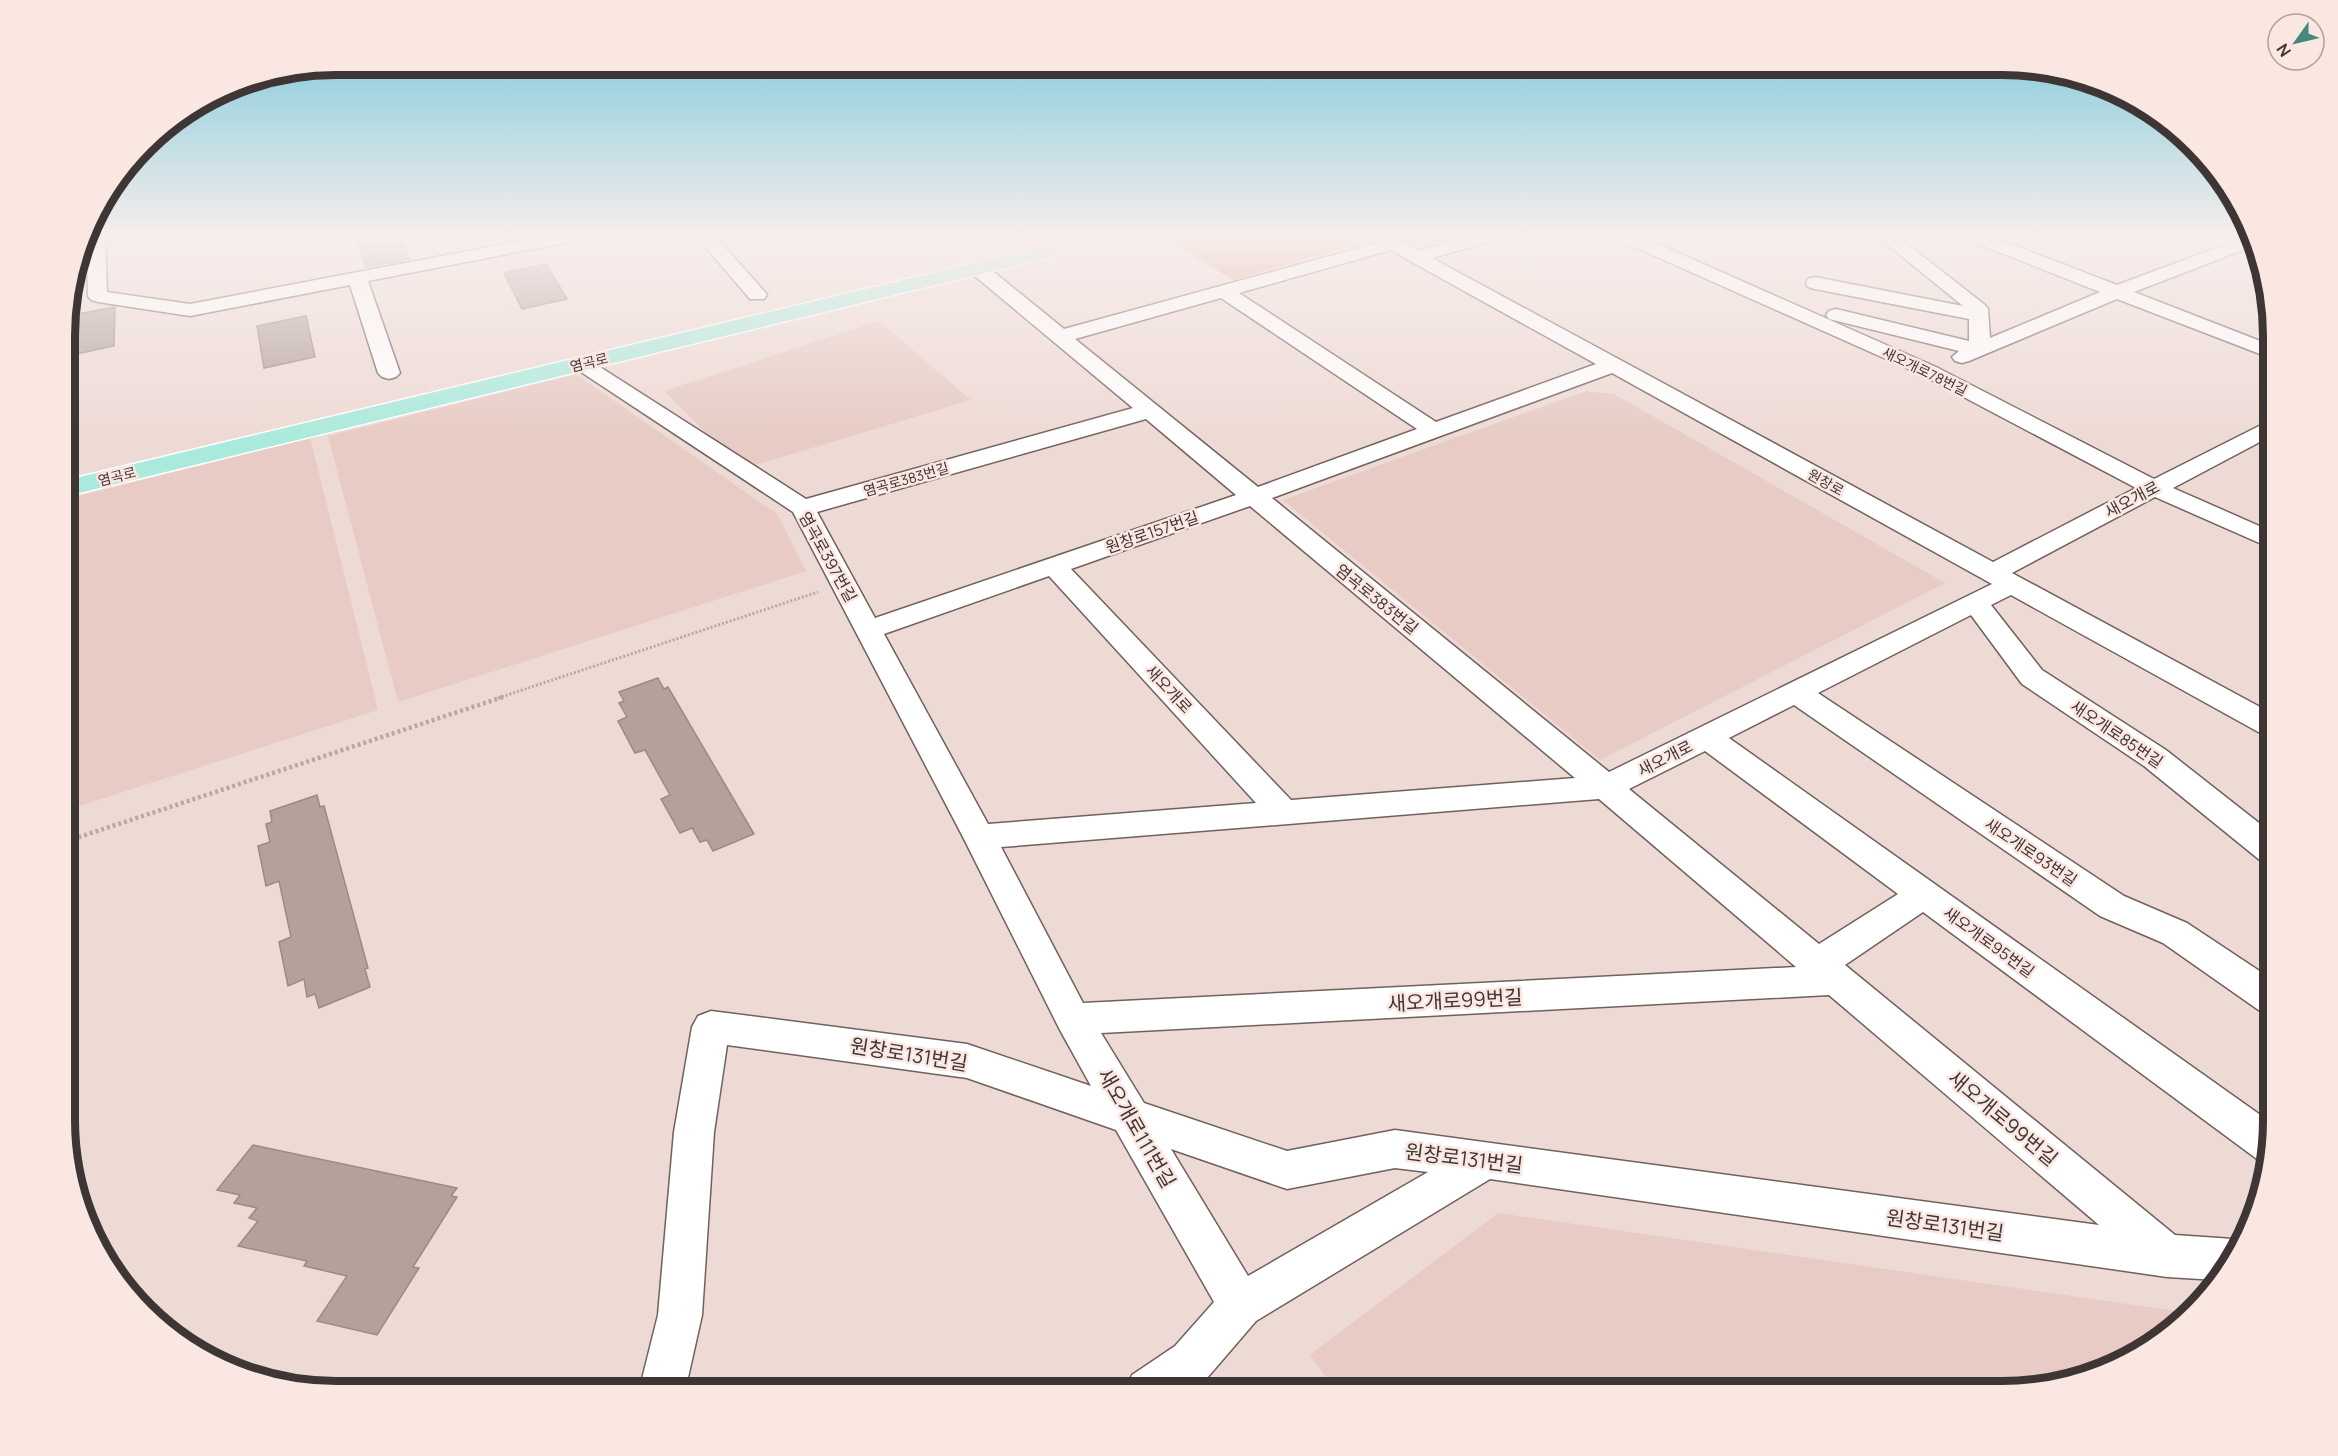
<svg xmlns="http://www.w3.org/2000/svg" width="2338" height="1456" viewBox="0 0 2338 1456" font-family="Manrope,'Noto Sans KR',sans-serif">
  <style>
    .built { fill: #e7cbc4 }
    .green { fill: #e49885 }
    .building { fill: #b4a19c; stroke: #9c8a85; stroke-width: 1.5 }
    .lines { fill: none; stroke-linecap: round; stroke-linejoin: round }
    .minor-casing { stroke: #71605c; stroke-width: 3 }
    .major-casing { stroke: #fff; stroke-width: 3 }
    .path-far1 { stroke: #b8a8a4; stroke-width: 3; stroke-dasharray: 2 2; stroke-linecap: butt }
    .path { stroke: #b8a8a4; stroke-width: 4.5; stroke-dasharray: 3 3; stroke-linecap: butt }
    .minor { fill: #fff; fill-rule: evenodd }
    .major { fill: #aaeadc; fill-rule: evenodd }
    .labels { text-anchor: middle; dominant-baseline: central; stroke-width: 5; stroke-linejoin: round; paint-order: stroke }
    .far-street-label { font-size: 14px; fill: #3e3634; stroke: #fbe7e2 }
    .street-label { font-size: 16px; fill: #3e3634; stroke: #fbe7e2 }
    .near-street-label { font-size: 20px; fill: #3e3634; stroke: #fbe7e2 }
    .rim { fill: none; stroke: #3e3634; stroke-width: 8 }
  </style>
  <rect width="100%" height="100%" fill="#eedad5"/>
  <g class="built">
    <path d="M879 321 971 400 742 469 664 391Z"/>
    <path d="M576 374 777 514 806 571 398 702 328 436Z"/>
    <path d="M1586 391 1614 394 1945 583 1600 760 1283 500Z"/>
    <path d="M310 438 378 710 67 810V499Z"/>
    <path d="M1498 1213 2183 1312 2137 1355 2019 1391H1336L1310 1355Z"/>
  </g>
  <path class="green" d="M1163 236H1343L1358 244 1233 280Z"/>
  <g class="building">
    <path d="M356 236H401L410 259 366 267Z"/>
    <path d="M546 264 567 299 522 309 504 273Z"/>
    <path d="M115 307 114 346 67 356V316Z"/>
    <path d="M306 316 315 357 264 368 257 326Z"/>
    <path d="M658 678 664 689 668 687 754 834 713 851 707 840 700 842 692 828 680 833 661 799 670 795 645 750 635 753 618 721 627 717 619 703 624 701 619 692Z"/>
    <path d="M317 795 320 807 324 806 368 968 365 969 370 987 319 1008 315 994 307 997 304 979 288 986 279 942 291 937 279 881 266 886 258 846 270 842 266 824 272 822 270 811Z"/>
    <path d="M253 1145 457 1188 451 1196 457 1197 413 1267 419 1268 377 1335 317 1321 347 1276 304 1266 307 1261 238 1246 258 1221 249 1218 257 1208 234 1203 240 1195 217 1190Z"/>
  </g>
  <g class="lines">
    <defs>
      <g id="minor">
        <path d="M87 236H105L107 292 190 304 547 236H583L580 240 574 241 368 281 400 373 396 377 389 379 382 377 378 373 350 285 190 316 98 302 91 300 88 296Z"/>
        <path d="M696 236H715L764 291 767 295 764 299H750Z"/>
        <path d="M1369 236H1391L1418 251 1472 236H1500L1497 240 1432 258 1993 562 2136 488 1922 375 1619 240 1616 236H1640L1936 367 2154 479 2273 419V435L2173 488 2273 532V549L2155 497 2012 573 2273 714V737L2262 734 2011 595 1991 605 2042 670 2166 750 2273 834V864L2261 861 2144 766 2022 684 1971 615 1818 693 2124 896 2187 923 2273 980V1015L2260 1011 2163 943 2100 916 1794 705 1729 738 2273 1124 2268 1163 2257 1159 1923 912 1845 965 2175 1235 2233 1239 2242 1242 2228 1270 2217 1280 2167 1277 1490 1179 1256 1321 1207 1378 1188 1391H1125L1132 1375 1175 1346 1214 1302 1116 1130 967 1078 727 1045 714 1132 702 1315 685 1391H639L658 1315 674 1132 692 1027 698 1016 711 1011 967 1044 1091 1086 1060 1030 963 837 793 512 575 368 572 364 575 360 582 358 589 360 806 499 1133 408 970 272 968 268 970 264H984L1064 329 1377 243ZM1391 250 1410 261 1596 364 1436 422 1239 293ZM1221 298 1417 429 1258 487 1075 339ZM1612 373 1992 584 1609 772 1272 498ZM1146 419 1236 495 875 618 817 512ZM1250 506 1575 778 1291 800 1071 569ZM1049 576 1256 803 988 824 884 634ZM1705 751 1898 894 1819 944 1629 789ZM1599 799 1796 967 1083 1003 1001 847ZM1829 995 2099 1225 1395 1130 1287 1151 1144 1103 1101 1033ZM1171 1149 1287 1189 1395 1168 1428 1172 1248 1276Z"/>
        <path d="M1877 236H1897L1985 305 1988 309 1990 338 2100 292 1968 240 1965 236H1990L2117 285 2248 236 2251 247 2134 292 2273 346V359L2117 299 1969 361 1962 363 1955 361 1952 357 1959 351 1829 319 1826 315 1829 311 1836 309 1969 341V319L1815 289 1808 287 1806 283 1808 279 1815 277 1963 306Z"/>
        <path d="M1920 236H1938L1935 241H1923Z"/>
      </g>
      <path id="major" d="M1087 236H1121L1118 240 1111 242 67 496V480Z"/>
    </defs>
    <use href="#minor" class="minor-casing"/>
    <use href="#major" class="major-casing"/>
    <path class="path-far1" d="M498 698 818 592"/>
    <path class="path" d="M67 841 503 697"/>
    <use href="#minor" class="minor"/>
    <use href="#major" class="major"/>
  </g>
  <linearGradient id="sky" x2="0" y2="1"><stop stop-color="#71c5da"/><stop offset="0.54" stop-color="#f7eeec"/><stop offset="1" stop-color="#f7eeec" stop-opacity="0"/></linearGradient>
  <rect width="2338" height="440" fill="url(#sky)"/>
  <g class="labels">
    <g class="far-street-label">
      <text transform="translate(589 362) rotate(-14)">염곡로</text>
      <text transform="translate(1925 371) rotate(26)">새오개로78번길</text>
      <text transform="translate(117 476) rotate(-14)">염곡로</text>
      <text transform="translate(906 479) rotate(-16)">염곡로383번길</text>
      <text transform="translate(1826 482) rotate(29)">원창로</text>
    </g>
    <g class="street-label">
      <text transform="translate(2132 499) rotate(-28)">새오개로</text>
      <text transform="translate(1152 532) rotate(-19)">원창로157번길</text>
      <text transform="translate(828 557) rotate(61)">염곡로397번길</text>
      <text transform="translate(1377 599) rotate(39)">염곡로383번길</text>
      <text transform="translate(1169 689) rotate(47)">새오개로</text>
      <text transform="translate(2117 734) rotate(34)">새오개로85번길</text>
      <text transform="translate(1665 758) rotate(-27)">새오개로</text>
      <text transform="translate(2031 852) rotate(34)">새오개로93번길</text>
      <text transform="translate(1989 942) rotate(36)">새오개로95번길</text>
    </g>
    <g class="near-street-label">
      <text transform="translate(1455 1000) rotate(-3)">새오개로99번길</text>
      <text transform="translate(909 1054) rotate(9)">원창로131번길</text>
      <text transform="translate(2003 1118) rotate(40)">새오개로99번길</text>
      <text transform="translate(1137 1128) rotate(60)">새오개로111번길</text>
      <text transform="translate(1464 1158) rotate(7)">원창로131번길</text>
      <text transform="translate(1945 1225) rotate(8)">원창로131번길</text>
    </g>
  </g>
  <path d="M0 0H2338V1456H0ZM336 75H2002A261 261 0 0 1 2263 336V1120A261 261 0 0 1 2002 1381H336A261 261 0 0 1 75 1120V336A261 261 0 0 1 336 75Z" fill="#fbe7e2" fill-rule="evenodd"/>
  <path class="rim" d="M336 75H2002A261 261 0 0 1 2263 336V1120A261 261 0 0 1 2002 1381H336A261 261 0 0 1 75 1120V336A261 261 0 0 1 336 75Z"/>
  <g transform="translate(2296 42) rotate(236)"><circle r="28" fill="#fbe7e2" stroke="#afa09c" stroke-width="1.5"/>
  <path d="M0-4.5L10 22L0 15L-10 22Z" fill="#468879"/>
  <text y="-9" font-size="16" font-weight="bold" text-anchor="middle" fill="#3e3634">N</text>
  </g>
</svg>
